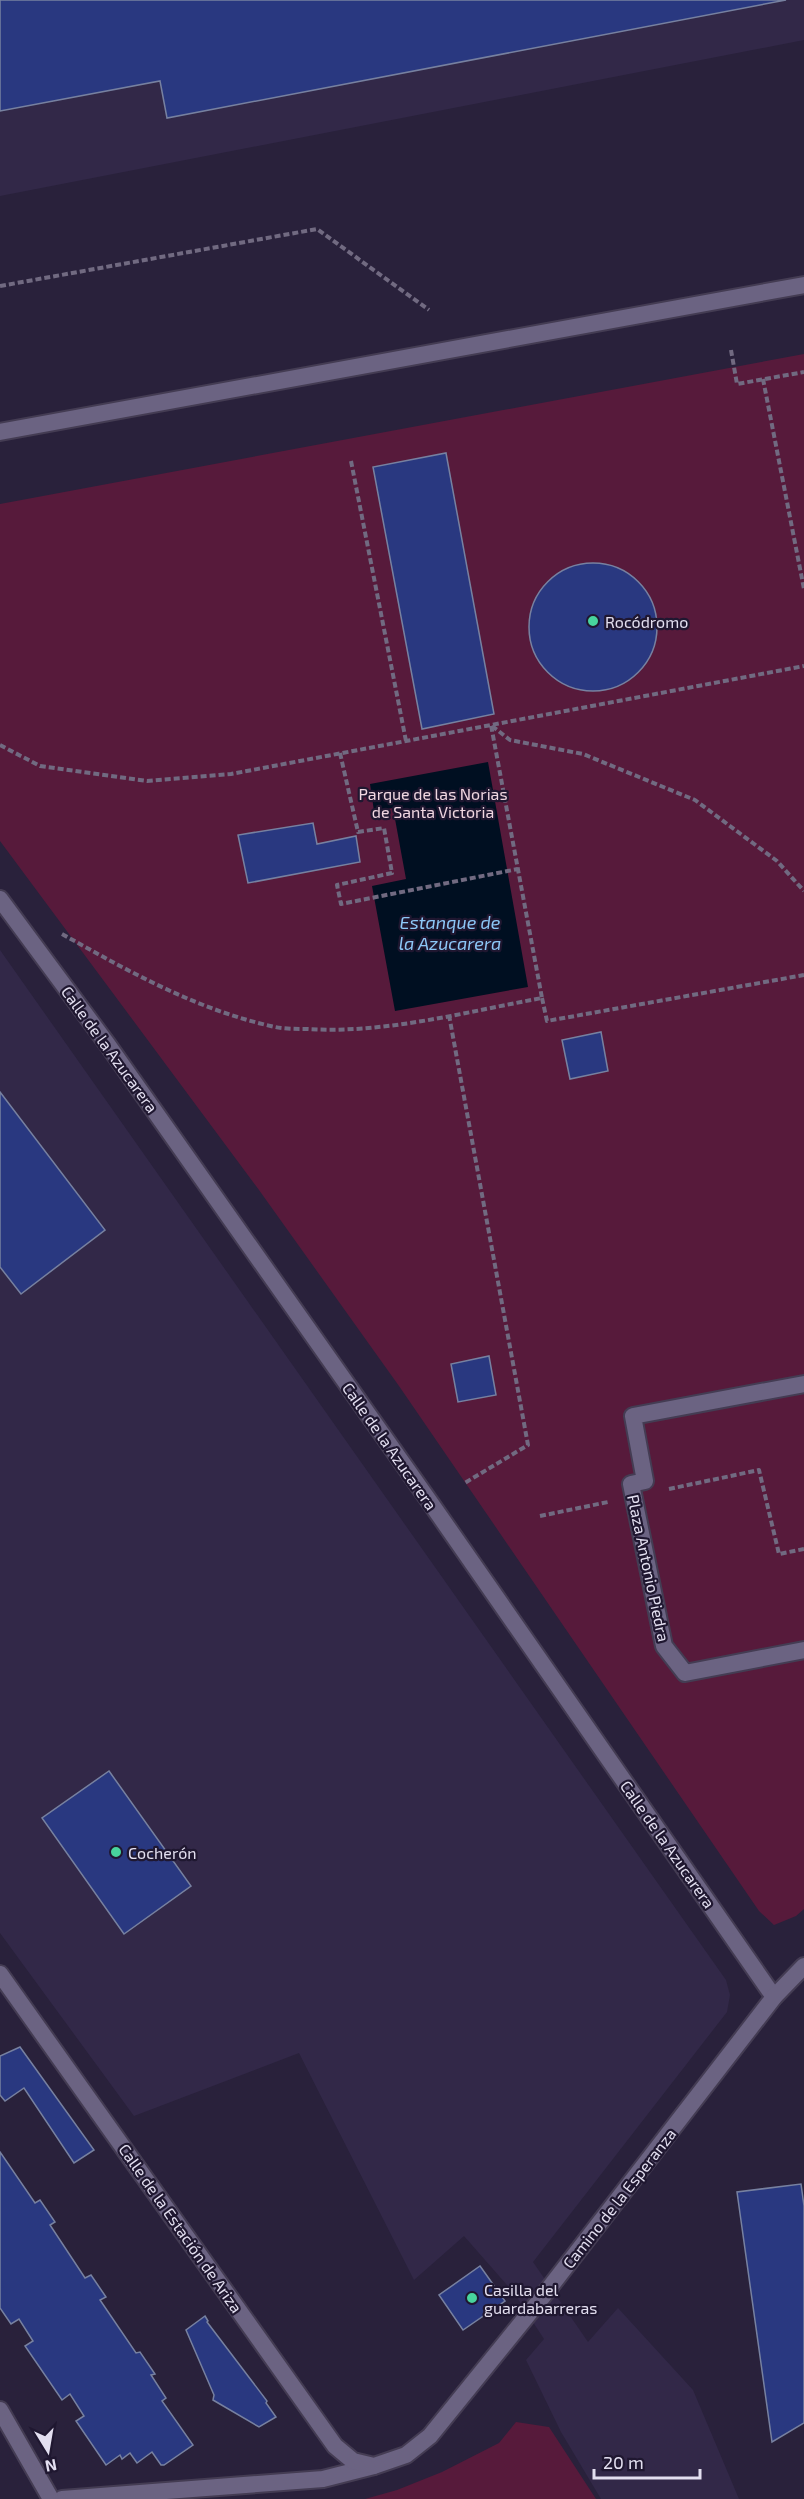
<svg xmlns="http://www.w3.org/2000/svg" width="804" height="2499" viewBox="0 0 804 2499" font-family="'Exo 2',sans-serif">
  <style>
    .built { fill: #322848 }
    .green { fill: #571a3b }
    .water { fill: #000f21 }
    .building { fill: #293880; stroke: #7781a0; stroke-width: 1.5 }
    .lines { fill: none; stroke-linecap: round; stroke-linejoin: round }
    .pedestrian-casing { stroke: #443c53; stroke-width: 20 }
    .minor-casing { stroke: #443c53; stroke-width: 20 }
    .path { stroke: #716a81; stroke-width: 4; stroke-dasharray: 6 3; stroke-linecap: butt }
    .pedestrian { stroke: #6b6382; stroke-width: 16 }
    .minor { stroke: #6b6382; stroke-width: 16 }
    .poi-dot { fill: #48d49d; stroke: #1f1730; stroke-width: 2 }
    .labels { text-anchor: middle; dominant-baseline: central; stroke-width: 4.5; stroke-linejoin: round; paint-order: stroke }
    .poi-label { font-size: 16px; fill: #e3dff0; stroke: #1f1730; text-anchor: start }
    .park-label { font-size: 16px; fill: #f0d7e1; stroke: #1f1730 }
    .street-label { font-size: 16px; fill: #e3dff0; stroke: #1f1730 }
    .water-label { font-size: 18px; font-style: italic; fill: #8dc7f7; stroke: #1f1730 }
  </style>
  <rect width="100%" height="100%" fill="#29213b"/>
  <g class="built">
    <path d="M0 0H804V40L0 196Z"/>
    <path d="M0 950 726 1980 730 1995 727 2012 533 2262 588 2342 618 2308 693 2390 739 2499H601L561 2432 526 2360 544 2339 514 2293 464 2236 414 2280 299 2053 134 2116 0 1933Z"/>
  </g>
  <g class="green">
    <path d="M804 354V1909L796 1916 774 1925 759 1911 399 1386 259 1190 0 841V504Z"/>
    <path d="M516 2422 549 2427 596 2499H365L397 2490 442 2472 499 2443Z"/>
  </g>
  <path class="water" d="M488 762 528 987 395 1011 372 886 406 879 393 808 374 811 370 784Z"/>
  <g class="building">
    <path d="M0 0H786L167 118 160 81 0 111Z"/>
    <path d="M446 453 494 714 422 729 373 467Z"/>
    <circle cx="593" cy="627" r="64"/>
    <path d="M313 823 317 844 356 836 360 862 248 883 238 835Z"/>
    <path d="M601 1032 608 1071 570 1079 562 1040Z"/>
    <path d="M0 1092 105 1230 21 1294 0 1267Z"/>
    <path d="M489 1356 496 1395 458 1402 451 1364Z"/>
    <path d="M109 1771 191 1886 124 1934 42 1818Z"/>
    <path d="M20 2047 94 2150 74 2163 24 2088 5 2101 0 2095V2056Z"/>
    <path d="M0 2152 35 2203 40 2200 55 2222 50 2225 85 2278 91 2275 106 2297 100 2300 136 2353 140 2352 155 2374 151 2375 166 2398 162 2401 193 2445 164 2465H161L152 2452 137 2463 130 2453 122 2459 120 2455 106 2465 76 2421 84 2416 70 2394 62 2400 25 2346 33 2341 19 2319 11 2324 0 2308Z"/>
    <path d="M801 2184 804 2206V2423L772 2442 737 2192Z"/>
    <path d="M480 2266 505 2301 463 2330 439 2295Z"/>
    <path d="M205 2316 208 2321 207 2322 267 2401 266 2403 276 2417 259 2427 213 2400 214 2395 186 2330Z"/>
  </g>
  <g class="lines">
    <defs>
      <g id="pedestrian">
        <path d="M804 1384 633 1416 645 1481 631 1484 664 1646 685 1673 804 1650"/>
        <path d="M62 2499 323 2479 374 2466"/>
      </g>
      <g id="minor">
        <path d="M0 432 804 285"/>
        <path d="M0 899 108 1045 430 1502 774 1997"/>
        <path d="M0 1974 335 2446 353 2461 374 2466 406 2455 430 2436 540 2300 774 1997 804 1966"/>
        <path d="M0 2410 51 2499"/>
      </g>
    </defs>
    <use href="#pedestrian" class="pedestrian-casing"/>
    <use href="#minor" class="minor-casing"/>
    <g class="path">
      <path d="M0 286 317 229 429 310"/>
      <path d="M731 350 737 384 804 372"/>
      <path d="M763 379 804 589"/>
      <path d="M351 461 406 741"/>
      <path d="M492 726 510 740 583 754 695 800 777 861 804 891"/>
      <path d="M0 745 40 766 147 781 231 774 804 666"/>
      <path d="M340 753 358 832 384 828 392 873 337 885 341 904 518 869"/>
      <path d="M62 934C130 972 197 1010 275 1027 285 1029 296 1029 307 1029 385 1034 465 1012 542 998L491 725"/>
      <path d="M542 998 547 1021 804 975"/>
      <path d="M449 1015 528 1445 463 1484"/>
      <path d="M669 1489 759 1470 779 1554 804 1549"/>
      <path d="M540 1516 608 1502"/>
    </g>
    <use href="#pedestrian" class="pedestrian"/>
    <use href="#minor" class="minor"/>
  </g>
  <g class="poi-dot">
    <circle cx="593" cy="621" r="6"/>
    <circle cx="116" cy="1852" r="6"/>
    <circle cx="472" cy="2298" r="6"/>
  </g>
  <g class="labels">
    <g class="poi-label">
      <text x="605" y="621">Rocódromo</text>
      <text x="128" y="1852">Cocherón</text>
      <text x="484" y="2289">Casilla del<tspan x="484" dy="18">guardabarreras</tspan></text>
    </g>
    <g class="park-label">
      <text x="433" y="793">Parque de las Norias<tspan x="433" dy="18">de Santa Victoria</tspan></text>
    </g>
    <g class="street-label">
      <text transform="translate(110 1049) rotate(54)">Calle de la Azucarera</text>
      <text transform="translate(390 1446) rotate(55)">Calle de la Azucarera</text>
      <text transform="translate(649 1568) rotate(78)">Plaza Antonio Piedra</text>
      <text transform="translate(668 1844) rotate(55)">Calle de la Azucarera</text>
      <text transform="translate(619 2198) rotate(-52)">Camino de la Esperanza</text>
      <text transform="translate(181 2228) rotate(55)">Calle de la Estación de Ariza</text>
    </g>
    <g class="water-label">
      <text x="450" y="922">Estanque de<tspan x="450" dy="21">la Azucarera</tspan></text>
    </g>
  </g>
  <g transform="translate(48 2451) rotate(169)" stroke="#1f1730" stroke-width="4.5" paint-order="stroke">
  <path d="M0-4.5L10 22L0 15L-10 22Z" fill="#e3dff0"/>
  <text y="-9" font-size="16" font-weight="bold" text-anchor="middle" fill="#e3dff0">N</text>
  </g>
  <path d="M594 2469v9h106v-9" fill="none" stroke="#e3dff0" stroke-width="3"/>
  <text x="603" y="2469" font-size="18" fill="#e3dff0" stroke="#1f1730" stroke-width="4.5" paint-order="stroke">20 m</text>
</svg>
